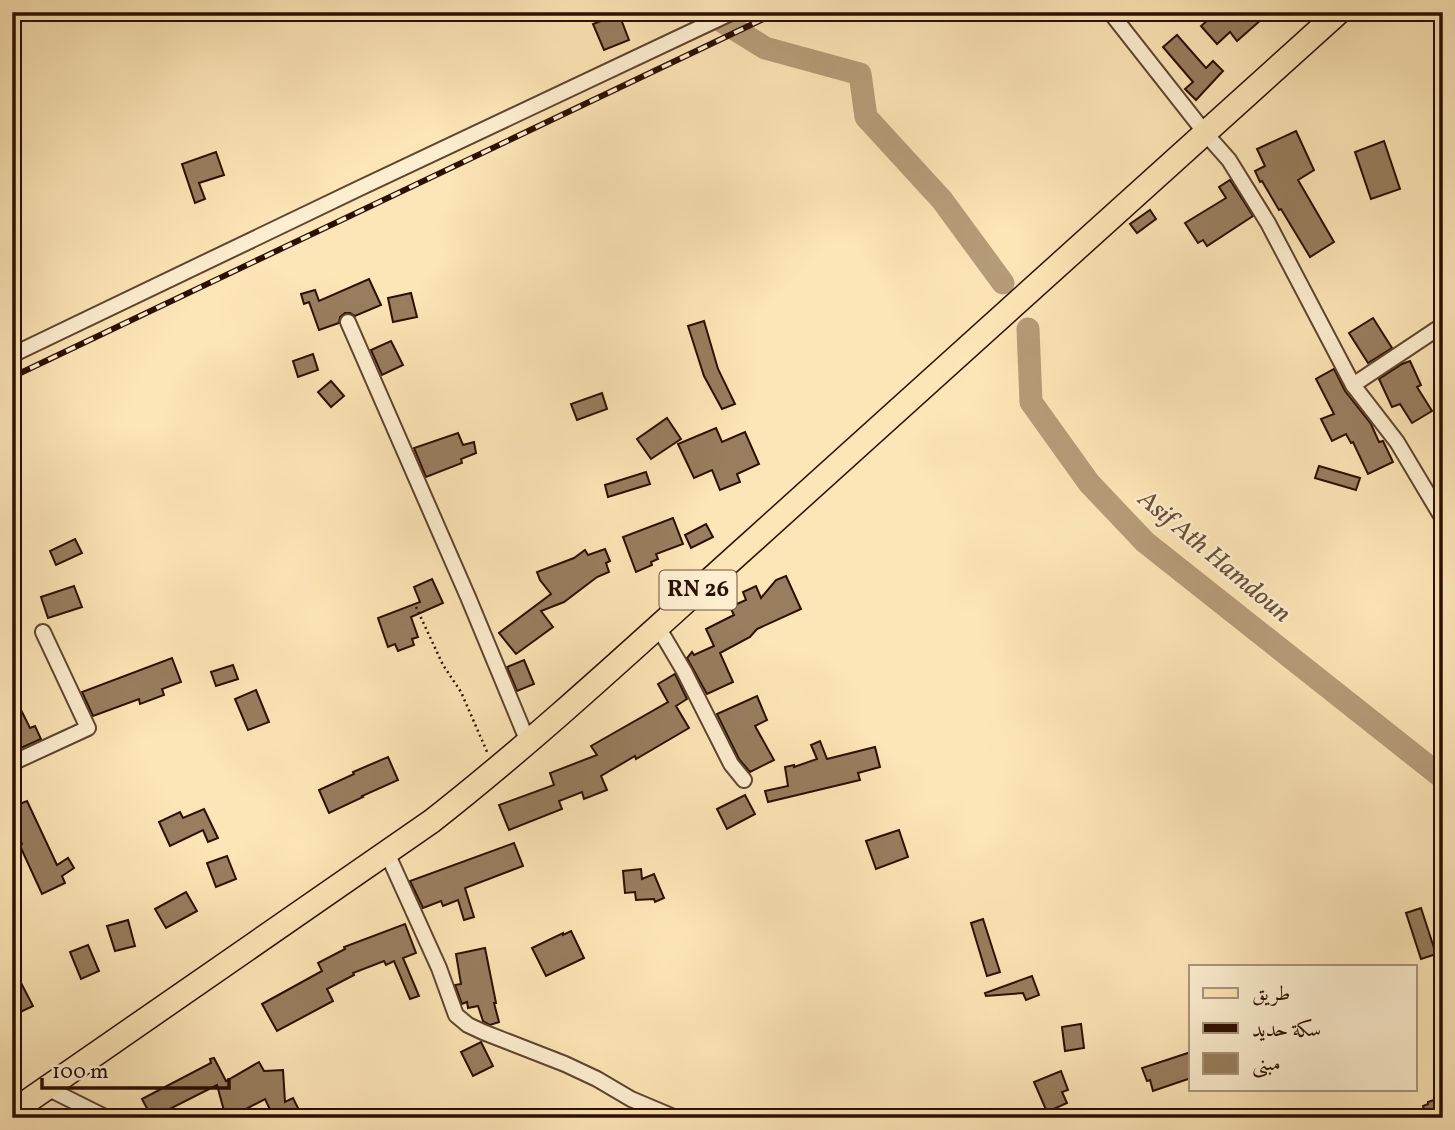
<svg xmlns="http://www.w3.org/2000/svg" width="1455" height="1130" viewBox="0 0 1455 1130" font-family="Vollkorn,Amiri,serif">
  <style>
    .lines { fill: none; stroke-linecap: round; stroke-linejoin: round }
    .river { stroke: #b59c78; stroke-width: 23 }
    .building { fill: #987e5f; stroke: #2b0f00; stroke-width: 2 }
    .minor-casing { stroke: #5f442e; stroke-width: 18 }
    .primary-casing { stroke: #2b0f00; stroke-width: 26 }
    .path { stroke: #2b0f00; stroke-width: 2.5; stroke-dasharray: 2 3.5; stroke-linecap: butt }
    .minor { stroke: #fdeed0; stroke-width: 14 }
    .primary { stroke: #fce5b6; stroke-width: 23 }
    .rail-casing { stroke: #2b0f00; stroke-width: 6 }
    .rail { stroke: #fdeed0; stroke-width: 3.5; stroke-dasharray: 10; stroke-linecap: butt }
    .labels { text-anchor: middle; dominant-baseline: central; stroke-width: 5; stroke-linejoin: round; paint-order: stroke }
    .shield { fill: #fdeed0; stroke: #6a523e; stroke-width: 2 }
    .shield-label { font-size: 23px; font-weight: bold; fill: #2b0f00 }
    .water-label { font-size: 26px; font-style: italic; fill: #694e36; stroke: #fdeed0 }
  </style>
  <rect width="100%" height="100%" fill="#fce5b6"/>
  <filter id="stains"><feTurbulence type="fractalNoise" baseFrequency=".00286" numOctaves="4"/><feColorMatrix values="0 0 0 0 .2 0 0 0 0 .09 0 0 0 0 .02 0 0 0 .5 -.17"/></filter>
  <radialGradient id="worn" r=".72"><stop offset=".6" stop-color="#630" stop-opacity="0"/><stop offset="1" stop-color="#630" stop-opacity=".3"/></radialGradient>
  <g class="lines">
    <g class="river">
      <path d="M707 12 765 48 860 74 866 117 942 200 1003 283"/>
      <path d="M1028 329 1031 402 1089 483 1145 542 1443 778"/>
    </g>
  </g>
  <g class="building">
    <path d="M1217 12H1270L1237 41 1230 32 1217 44 1201 26Z"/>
    <path d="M619 14 629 40 604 50 593 24Z"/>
    <path d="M1177 35 1206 68 1213 61 1223 71 1196 100 1185 89 1193 82 1163 47Z"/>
    <path d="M1296 131 1314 170 1298 180 1334 242 1310 257 1281 209 1279 210 1262 181 1260 182 1255 171 1265 166 1257 149Z"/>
    <path d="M1384 141 1400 189 1371 199 1355 152Z"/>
    <path d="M216 152 224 175 199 183 205 199 195 203 182 164Z"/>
    <path d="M1230 180 1253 216 1207 246 1203 240 1198 243 1185 223 1226 198 1219 187Z"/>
    <path d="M1150 210 1156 219 1137 233 1130 224Z"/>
    <path d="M369 279 381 305 355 316 350 313H345L340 317 339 323 319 330 309 302 304 304 301 294 315 290 319 301Z"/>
    <path d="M411 293 417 317 393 322 388 298Z"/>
    <path d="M1373 318 1392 348 1368 363 1349 333Z"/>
    <path d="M704 321 718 369 735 404 722 409 704 376 688 326Z"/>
    <path d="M391 341 403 365 382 375 371 350Z"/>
    <path d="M313 354 318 370 298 377 293 361Z"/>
    <path d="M1410 361 1421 385 1417 387 1432 411 1412 423 1400 404 1392 407 1379 379 1402 364Z"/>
    <path d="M1334 369 1345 391 1371 424 1379 442 1383 441 1393 462 1368 474 1353 442 1351 443 1346 434 1332 441 1321 419 1334 414 1316 379Z"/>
    <path d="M331 381 344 396 331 407 318 392Z"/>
    <path d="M602 393 607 409 577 420 571 404Z"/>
    <path d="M667 418 681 439 651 459 637 439Z"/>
    <path d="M716 428 722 442 745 432 759 464 737 474 740 482 720 490 712 470 694 478 678 444Z"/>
    <path d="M458 433 463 445 474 442 476 453 461 459 462 463 426 477 414 448Z"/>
    <path d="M1319 466 1360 478 1356 490 1315 478Z"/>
    <path d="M646 472 650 484 608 497 605 485Z"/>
    <path d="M673 518 683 544 656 554 658 559 651 562 652 565 636 572 623 537Z"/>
    <path d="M706 524 713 537 691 548 685 535Z"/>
    <path d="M75 539 82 553 56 565 50 551Z"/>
    <path d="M605 549 610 561 606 563 609 572 597 577 564 602 541 611 553 627 516 654 499 633 551 594 540 580 537 572 574 558 585 550 588 555Z"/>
    <path d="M786 576 801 609 757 629 750 637 720 653 733 682 707 694 687 658 692 652 694 655 714 646 706 629 734 615 730 607 746 600 743 592 756 586 761 598 776 580Z"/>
    <path d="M432 579 443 603 411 617 418 637 412 639 414 645 398 651 395 644 388 647 378 618 420 602 414 587Z"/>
    <path d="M74 586 82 607 48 618 41 597Z"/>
    <path d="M172 658 181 682 162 689 164 695 140 704 139 699 93 716 82 692Z"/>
    <path d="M524 660 534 684 517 691 507 667Z"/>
    <path d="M233 665 238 679 216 686 211 672Z"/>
    <path d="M675 674 687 699 676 706 689 728 636 759 635 756 601 776 607 790 584 799 582 792 559 801 562 809 509 830 499 805 554 785 550 773 597 755 591 746 668 702 658 684Z"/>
    <path d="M256 690 269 722 248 730 235 699Z"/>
    <path d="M12 692 30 728 35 726 41 739 12 752Z"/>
    <path d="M757 696 767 720 755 726 774 760 750 772 739 759 717 714Z"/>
    <path d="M820 741 827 759 875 747 880 767 858 773 860 780 768 802 765 791 788 786 785 767 794 765V767L817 759 811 745Z"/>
    <path d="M388 757 398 780 362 796 363 797 329 813 319 790 354 774 353 772Z"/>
    <path d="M745 795 755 814 727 829 717 809Z"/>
    <path d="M27 801 57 865 68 858 74 868 62 876 65 883 42 894 20 846 22 844 12 823V807Z"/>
    <path d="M204 809 218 838 208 842 203 830 170 846 159 822 180 812 183 818Z"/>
    <path d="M899 830 908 857 876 869 866 841Z"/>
    <path d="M514 843 523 866 465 888 474 917 464 920 458 900 443 906 441 901 423 908 410 881Z"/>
    <path d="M227 856 236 879 216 887 207 863Z"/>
    <path d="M641 869 642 879 654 874 664 898 655 902 654 899 636 900 635 892 625 893 623 871Z"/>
    <path d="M186 892 197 911 166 928 155 909Z"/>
    <path d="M1421 908 1436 954 1421 959 1406 913Z"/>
    <path d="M983 919 1000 972 987 976 971 923Z"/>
    <path d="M128 920 135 946 115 951 107 926Z"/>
    <path d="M405 924 416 953 403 958 419 996 410 999 394 961 386 965 384 961 353 973 354 975 327 989 333 1001 277 1031 262 1004 322 971 318 963 345 949 344 947Z"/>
    <path d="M571 931 584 958 546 976 532 948 563 933V935Z"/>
    <path d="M88 945 99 971 81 979 70 952Z"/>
    <path d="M485 948 496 1003H494L499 1022 490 1025 483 1021 478 1006 468 1008 467 1002 462 1004 455 985 461 984 456 954Z"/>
    <path d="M1032 976 1039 995 1026 1000 1023 993 986 996 985 993Z"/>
    <path d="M20 981 33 1006 12 1016V984Z"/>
    <path d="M1081 1024 1084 1048 1065 1051 1062 1027Z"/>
    <path d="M481 1042 493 1066 473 1076 461 1052Z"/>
    <path d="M1191 1052V1078L1153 1091 1150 1080 1147 1081 1142 1068Z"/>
    <path d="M214 1058 226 1081 259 1062 264 1071 283 1070 285 1102 293 1098 303 1118H274L265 1099 246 1109 249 1118H226L217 1085 152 1118 142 1099 211 1063 210 1059Z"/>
    <path d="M1061 1071 1068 1090 1062 1092 1067 1103 1047 1112 1034 1082Z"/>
    <path d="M1443 1097V1118H1427L1423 1106 1428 1104V1102Z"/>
  </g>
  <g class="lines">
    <defs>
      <g id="minor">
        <path d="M1110 12 1206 134 1229 160 1268 223 1353 385 1397 442 1443 519"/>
        <path d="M348 322 468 597 528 742"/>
        <path d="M12 355 360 188 733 12"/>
        <path d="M1353 385 1443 325"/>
        <path d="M658 627 684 671 731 764 744 780"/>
        <path d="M12 763 88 728 43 632"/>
        <path d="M387 853 439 968 456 1015 468 1025 483 1032 565 1064 597 1079 631 1099 676 1118"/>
        <path d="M47 1088 107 1118"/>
      </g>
      <path id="primary" d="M12 1112 432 821C544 733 648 635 754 540 950 365 1145 189 1339 12"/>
    </defs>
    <use href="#minor" class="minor-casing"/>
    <use href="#primary" class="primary-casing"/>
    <path class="path" d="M416 607 443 665 461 692 488 754"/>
    <use href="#minor" class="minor"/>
    <use href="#primary" class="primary"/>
    <defs>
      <path id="rail" d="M12 377 778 12"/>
    </defs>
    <use href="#rail" class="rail-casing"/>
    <use href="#rail" class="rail"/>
  </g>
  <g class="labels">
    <rect class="shield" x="659.5" y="570.5" width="77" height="39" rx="5"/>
    <g class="shield-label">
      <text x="698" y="590">RN 26</text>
    </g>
    <g class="water-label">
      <text transform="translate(1214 557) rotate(40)">Asif Ath Hamdoun</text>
    </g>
  </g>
  <rect width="1455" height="1130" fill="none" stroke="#fce5b6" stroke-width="42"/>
  <rect x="14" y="14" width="1427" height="1102" fill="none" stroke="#2b0f00" stroke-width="3.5"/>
  <rect x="21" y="21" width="1413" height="1088" fill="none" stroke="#2b0f00" stroke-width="2"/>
  <rect x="1189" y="965" width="228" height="126" fill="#fdeed0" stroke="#a9957d" stroke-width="2"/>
  <rect x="1203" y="988" width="35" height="10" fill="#fce5b6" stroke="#a9957d" stroke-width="2"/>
  <text x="1252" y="1000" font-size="21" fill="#2b0f00">طريق</text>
  <rect x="1203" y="1023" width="35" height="10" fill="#2b0f00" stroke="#a9957d" stroke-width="2"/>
  <text x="1252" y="1036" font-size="21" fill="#2b0f00">سكة حديد</text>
  <rect x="1203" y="1053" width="35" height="21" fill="#987e5f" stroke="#a9957d" stroke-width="2"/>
  <text x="1252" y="1070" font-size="21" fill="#2b0f00">مبنى</text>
  <path d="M42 1078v10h187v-10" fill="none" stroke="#2b0f00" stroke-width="3.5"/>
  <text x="52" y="1078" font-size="21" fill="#2b0f00" stroke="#fdeed0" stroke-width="5" paint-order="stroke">100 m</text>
  <rect width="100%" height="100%" filter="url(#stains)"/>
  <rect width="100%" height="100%" fill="url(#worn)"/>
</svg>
